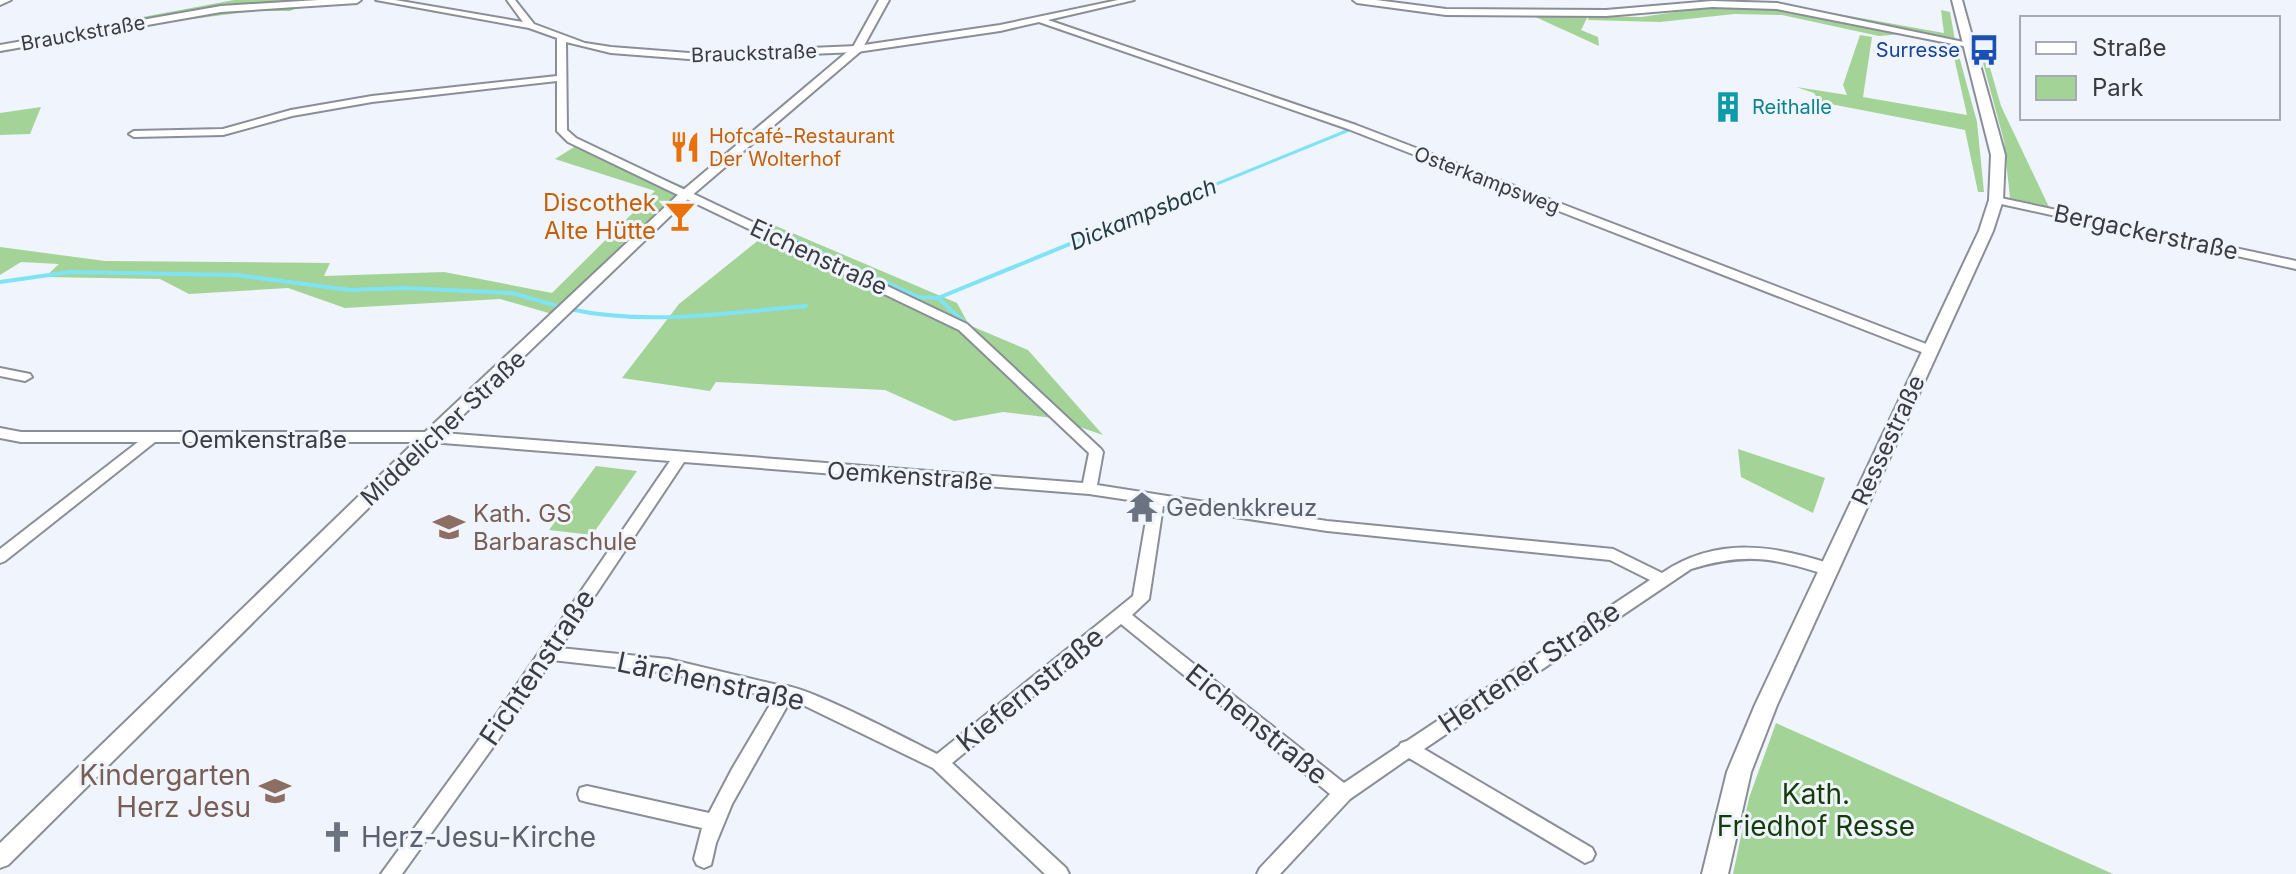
<svg xmlns="http://www.w3.org/2000/svg" width="2296" height="874" viewBox="0 0 2296 874" font-family="Inter,sans-serif">
  <style>
    .green { fill: #a3d397 }
    .lines { fill: none; stroke-linecap: round; stroke-linejoin: round }
    .stream-far1 { stroke: #7fe3f6; stroke-width: 3 }
    .stream { stroke: #7fe3f6; stroke-width: 4 }
    .minor-casing { stroke: #8a8e96; stroke-width: 4 }
    .tertiary-casing { stroke: #8a8e96; stroke-width: 4 }
    .secondary-casing { stroke: #8a8e96; stroke-width: 4 }
    .motorway-casing { stroke: #8a8e96; stroke-width: 4 }
    .minor { fill: #fff; fill-rule: evenodd }
    .tertiary { fill: #fff; fill-rule: evenodd }
    .secondary { fill: #fff; fill-rule: evenodd }
    .motorway { fill: #fff; fill-rule: evenodd }
    .labels { text-anchor: middle; dominant-baseline: central; stroke-width: 6; stroke-linejoin: round; paint-order: stroke }
    .far-street-label { font-size: 20px; fill: #3b3c40; stroke: #f0f4fd }
    .far-transit-label { font-size: 20px; fill: #164399; stroke: #f0f4fd; text-anchor: end }
    .far-culture-label { font-size: 20px; fill: #0d838f; stroke: #f0f4fd; text-anchor: start }
    .far-food-label { font-size: 20px; fill: #c56008; stroke: #f0f4fd; text-anchor: start }
    .far-water-label { font-size: 22px; font-style: italic; fill: #243c41; stroke: #f0f4fd }
    .food-label { font-size: 24px; fill: #c56008; stroke: #f0f4fd; text-anchor: end }
    .street-label { font-size: 24px; fill: #3b3c40; stroke: #f0f4fd }
    .worship-label { font-size: 24px; fill: #5b616d; stroke: #f0f4fd; text-anchor: start }
    .education-label { font-size: 24px; fill: #785e54; stroke: #f0f4fd; text-anchor: start }
    .near-street-label { font-size: 28px; fill: #3b3c40; stroke: #f0f4fd }
    .near-education-label { font-size: 28px; fill: #785e54; stroke: #f0f4fd; text-anchor: end }
    .near-park-label { font-size: 28px; fill: #163d09; stroke: #f0f4fd }
    .near-worship-label { font-size: 28px; fill: #5b616d; stroke: #f0f4fd; text-anchor: start }
  </style>
  <rect width="100%" height="100%" fill="#f0f4fd"/>
  <g class="green">
    <path d="M234 0H317L290 11H254L146 25 0 53V48L57 37 51 34Z"/>
    <path d="M1711 7 1776 8 1813 14 1816 10 1944 33 1941 10 1950 12 1955 40 1914 33 1879 36 1782 15 1734 14 1660 22 1588 20 1589 16 1641 17Z"/>
    <path d="M1520 10 1590 12 1581 30 1598 37 1599 46Z"/>
    <path d="M1860 35 1872 37 1863 97 1967 115 1951 44 1956 45 1977 122 1984 192H1978L1965 130 1820 102 1814 93 1796 87 1847 95 1843 85Z"/>
    <path d="M1984 47 2001 106 2049 207 2010 198 2004 141 1979 48Z"/>
    <path d="M41 107 30 134 0 135V113Z"/>
    <path d="M579 144 688 188 559 316 500 299 345 308 288 288 189 294 160 279 45 277 59 264 21 262 0 275V247L105 261 330 263 324 276 444 272 552 293 655 191 555 159Z"/>
    <path d="M776 226 957 303 969 325 1028 350 1103 435 1053 418 1003 412 954 421 885 390 716 382 710 391 622 378 679 304Z"/>
    <path d="M1738 449 1825 478 1813 513 1741 477Z"/>
    <path d="M596 466 637 471 592 535 549 530Z"/>
    <path d="M1776 723 2113 874H1733L1749 798Z"/>
  </g>
  <g class="lines">
    <path class="stream-far1" d="M1138 216 1349 130"/>
    <g class="stream">
      <path d="M777 232 918 297 938 298 966 324"/>
      <path d="M0 282 70 272 236 275 350 290 405 288 512 293 561 307"/>
      <path d="M938 298 1143 214"/>
      <path d="M569 309C648 326 727 313 806 306"/>
    </g>
    <defs>
      <g id="minor">
        <path d="M318 0H361L357 3 221 12 0 51V45L221 6Z"/>
        <path d="M376 0H395L523 22 507 0H515L534 24 585 43 611 47 689 53 857 46 1000 25 1118 0H1134L1048 20 1356 125 1934 347 1935 350 1929 354 1924 353 1348 129 1039 22 1000 31 857 52 689 59 611 53 566 42 567 130 576 138 967 324 1101 449 1103 452 1097 485 1327 521 1613 549 1662 573C1717 536 1774 545 1834 565L1836 569 1834 573 1828 575C1773 558 1747 552 1691 569L1424 749 1592 848 1595 854 1592 860 1585 863 1409 758 1350 799 1280 874H1257L1260 868 1330 794 1121 624 952 763 1066 868 1069 874H1045L933 768 801 704 790 701 732 804 716 843 711 865 704 868 697 865 694 859 702 828 587 802 580 800 578 794 580 788 587 786 709 813 732 769 774 698 668 673 552 660 498 740 402 874H381L486 730 670 461 430 442H155L5 561 0 563V549L138 442H21L0 438V428L21 432H430L1083 483 1089 453 959 330 568 142 557 131V81L372 102 292 116 223 135 134 137 129 134 134 131 223 129 291 110 372 96 557 76V38L529 28ZM684 462 1089 494 1149 503 1133 596 937 754C913 742 799 682 782 686L668 659 560 648ZM1163 506 1327 531 1610 560 1650 580 1407 741 1401 743 1399 746 1344 783 1132 615 1149 599Z"/>
        <path d="M1353 0H1376L1446 9 1606 10 1712 1 1777 3 1973 44 1968 47 1777 9 1712 7 1606 16 1446 15 1357 3Z"/>
        <path d="M1996 197 2296 261V269L1992 202 1990 200Z"/>
        <path d="M0 368 30 374 32 377 25 381 0 376Z"/>
      </g>
      <path id="tertiary" d="M879 0H889L861 51 690 197 436 441 8 865 0 868V843L424 433 682 191 853 47Z"/>
      <path id="secondary" d="M1952 0H1962L2005 155 2003 200 1993 231 1777 705 1751 772 1728 874H1702L1727 772 1755 705 1979 231 1989 200 1991 155Z"/>
      <path id="motorway" d="M0 0H11L0 5Z"/>
    </defs>
    <use href="#minor" class="minor-casing"/>
    <use href="#tertiary" class="tertiary-casing"/>
    <use href="#secondary" class="secondary-casing"/>
    <use href="#motorway" class="motorway-casing"/>
    <use href="#minor" class="minor"/>
    <use href="#tertiary" class="tertiary"/>
    <use href="#secondary" class="secondary"/>
    <use href="#motorway" class="motorway"/>
  </g>
  <defs>
    <symbol id="bus-bare" viewBox="-9 -9 18 18"><path d="M-5-6H5V4H4V6H2V4H-2V6H-4V4H-5ZM-3.5-4V0h7V-4ZM-3.5 1.2v1.5H-2V1.2ZM2 1.2v1.5H3.5V1.2Z" fill="#1a4fb4" stroke="#f0f4fd" stroke-width="2.5" paint-order="stroke"/></symbol>
    <symbol id="building-bare" viewBox="-9 -9 18 18"><path d="M-4-6H4V6H1V3H-1V6H-4ZM-2.5-4.3h1.7v1.8h-1.7ZM.8-4.3h1.7v1.8H.8ZM-2.5-1h1.7V.8h-1.7ZM.8-1h1.7V.8H.8Z" fill="#0f9aa8" stroke="#f0f4fd" stroke-width="2.5" paint-order="stroke"/></symbol>
    <symbol id="restaurant-bare" viewBox="-9 -9 18 18"><path d="M-5-6h1v4h1v-4h1v4h1v-4h1v5L-1.5 .5V6h-2V.5L-5-1ZM5-6V6H3V1.5H1.5Q1.5-4 5-6Z" fill="#e8710a" stroke="#f0f4fd" stroke-width="2.5" paint-order="stroke"/></symbol>
    <symbol id="bar-bare" viewBox="-9 -9 18 18"><path d="M-6-5H6L.8 .8V4.5H3.5V6h-7V4.5H-.8V.8Z" fill="#e8710a" stroke="#f0f4fd" stroke-width="2.5" paint-order="stroke"/></symbol>
    <symbol id="temple-bare" viewBox="-9 -9 18 18"><path d="M0-6L5-2H3V0L6.5 2.5H4V6H1.5V3h-3V6H-4V2.5H-6.5L-3 0V-2H-5Z" fill="#6b7280" stroke="#f0f4fd" stroke-width="2.5" paint-order="stroke"/></symbol>
    <symbol id="school-bare" viewBox="-9 -9 18 18"><path d="M0-5L7-2L0 1L-7-2ZM-4 1L0 2.5L4 1V4Q0 6-4 4Z" fill="#8d6e63" stroke="#f0f4fd" stroke-width="2.5" paint-order="stroke"/></symbol>
    <symbol id="church-bare" viewBox="-9 -9 18 18"><path d="M-1.2-6h2.4v3.5h3.3v2.4h-3.3V6h-2.4V-.1h-3.3v-2.4h3.3Z" fill="#6b7280" stroke="#f0f4fd" stroke-width="2.5" paint-order="stroke"/></symbol>
  </defs>
  <g fill-rule="evenodd">
    <use href="#bus-bare" x="1962" y="28" width="44" height="44"/>
    <use href="#building-bare" x="1706" y="85" width="44" height="44"/>
    <use href="#restaurant-bare" x="663" y="125" width="44" height="44"/>
    <use href="#bar-bare" x="658" y="194" width="44" height="44"/>
    <use href="#temple-bare" x="1120" y="485" width="44" height="44"/>
    <use href="#school-bare" x="427" y="505" width="44" height="44"/>
    <use href="#school-bare" x="253" y="769" width="44" height="44"/>
    <use href="#church-bare" x="315" y="815" width="44" height="44"/>
  </g>
  <g class="labels">
    <g class="far-street-label">
      <text transform="translate(83 33) rotate(-10)">Brauckstraße</text>
      <text transform="translate(754 53) rotate(-2)">Brauckstraße</text>
      <text transform="translate(1487 180) rotate(21)">Osterkampsweg</text>
    </g>
    <g class="far-transit-label">
      <text x="1960" y="50">Surresse</text>
    </g>
    <g class="far-culture-label">
      <text x="1752" y="107">Reithalle</text>
    </g>
    <g class="far-food-label">
      <text x="709" y="136">Hofcafé-Restaurant<tspan x="709" dy="23">Der Wolterhof</tspan></text>
    </g>
    <g class="far-water-label">
      <text transform="translate(1143 214) rotate(-22)">Dickampsbach</text>
    </g>
    <g class="food-label">
      <text x="656" y="202">Discothek<tspan x="656" dy="28">Alte Hütte</tspan></text>
    </g>
    <g class="street-label">
      <text transform="translate(2146 232) rotate(12)">Bergackerstraße</text>
      <text transform="translate(819 257) rotate(25)">Eichenstraße</text>
      <text transform="translate(443 428) rotate(-43)">Middelicher Straße</text>
      <text x="264" y="439">Oemkenstraße</text>
      <text transform="translate(1888 440) rotate(-65)">Ressestraße</text>
      <text transform="translate(910 476) rotate(4)">Oemkenstraße</text>
    </g>
    <g class="worship-label">
      <text x="1166" y="507">Gedenkkreuz</text>
    </g>
    <g class="education-label">
      <text x="473" y="513">Kath. GS<tspan x="473" dy="28">Barbaraschule</tspan></text>
    </g>
    <g class="near-street-label">
      <text transform="translate(537 667) rotate(-56)">Fichtenstraße</text>
      <text transform="translate(1529 667) rotate(-34)">Hertener Straße</text>
      <text transform="translate(711 681) rotate(12)">Lärchenstraße</text>
      <text transform="translate(1030 689) rotate(-39)">Kiefernstraße</text>
      <text transform="translate(1257 724) rotate(39)">Eichenstraße</text>
    </g>
    <g class="near-education-label">
      <text x="251" y="775">Kindergarten<tspan x="251" dy="32">Herz Jesu</tspan></text>
    </g>
    <g class="near-park-label">
      <text x="1816" y="794">Kath.<tspan x="1816" dy="32">Friedhof Resse</tspan></text>
    </g>
    <g class="near-worship-label">
      <text x="361" y="837">Herz-Jesu-Kirche</text>
    </g>
  </g>
  <rect x="2020" y="16" width="260" height="104" fill="#f0f4fd" stroke="#a8aab1" stroke-width="2"/>
  <rect x="2036" y="42" width="40" height="12" fill="#ffffff" stroke="#a8aab1" stroke-width="2"/>
  <text x="2092" y="56" font-size="24" fill="#3b3c40">Straße</text>
  <rect x="2036" y="76" width="40" height="24" fill="#a3d397" stroke="#a8aab1" stroke-width="2"/>
  <text x="2092" y="96" font-size="24" fill="#3b3c40">Park</text>
</svg>
